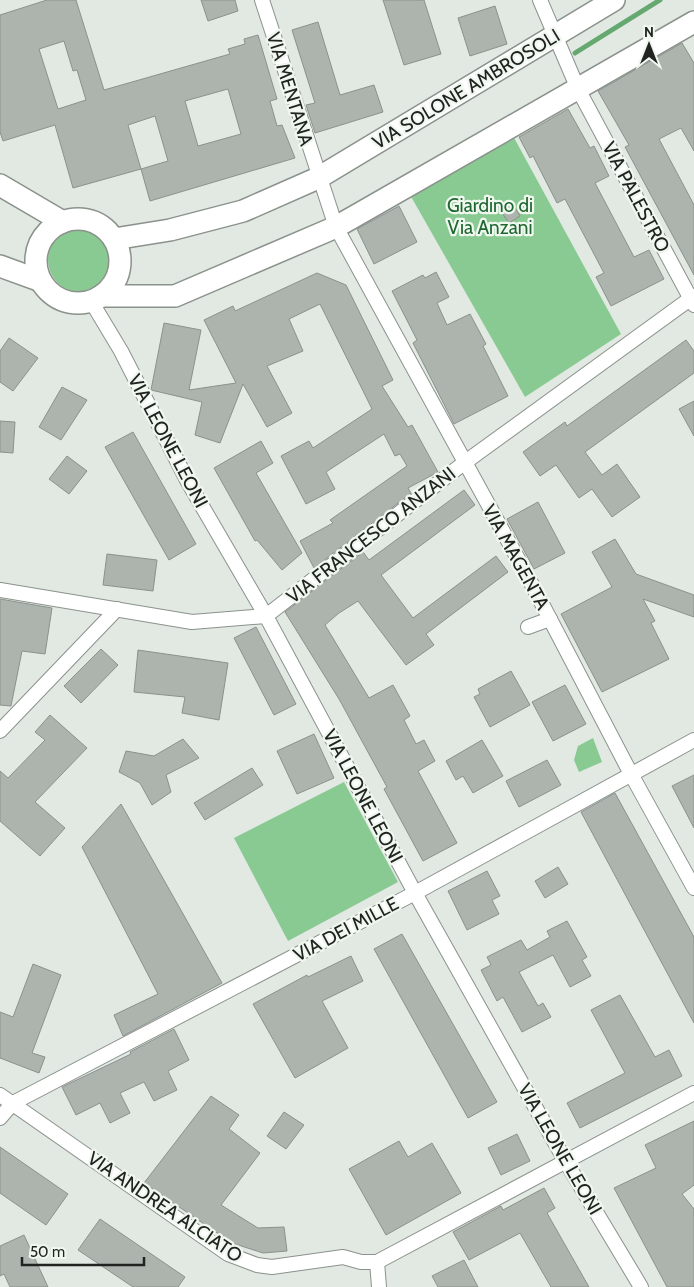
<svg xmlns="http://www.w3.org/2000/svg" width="694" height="1287" viewBox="0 0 694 1287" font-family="Cabin,sans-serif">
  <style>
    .green { fill: #88ca92 }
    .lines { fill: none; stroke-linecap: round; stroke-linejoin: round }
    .stream { stroke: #65a970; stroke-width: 5 }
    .building { fill: #adb4ae; stroke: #8b928b; fill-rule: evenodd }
    .street-casing { stroke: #8b928c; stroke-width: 16 }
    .primary-casing { stroke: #8b928c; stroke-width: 24 }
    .street { stroke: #fff; stroke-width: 14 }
    .primary { stroke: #fff; stroke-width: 21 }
    .labels { text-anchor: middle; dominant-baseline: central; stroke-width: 4.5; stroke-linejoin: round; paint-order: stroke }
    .street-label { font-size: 19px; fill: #202320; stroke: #eff7ef }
    .park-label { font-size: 19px; fill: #1e6730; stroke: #eff7ef }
  </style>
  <rect width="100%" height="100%" fill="#e1e9e2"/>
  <g class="green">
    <path d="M512 134 621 334 525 397 409 193Z"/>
    <circle cx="80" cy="260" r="32"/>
    <path d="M593 738 602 762 579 772 574 760 578 746Z"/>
    <path d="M344 782 398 882 288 941 234 838Z"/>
  </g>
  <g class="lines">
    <path class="stream" d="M575 53 660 0"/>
  </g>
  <g class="building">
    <path d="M47 0H76L104 90 230 54 228 49 245 44 244 39 258 35 277 99 270 101 277 126 282 125 295 158 150 201 141 169 73 188 55 125 3 141 0 132V15ZM64 41 73 71 77 70 86 100 58 109 39 49ZM228 89 241 134 198 146 185 101ZM155 116 168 161 141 169 128 125Z"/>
    <path d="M201 0H235L238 11 208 21Z"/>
    <path d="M383 0H424L441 54 404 65Z"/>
    <path d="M495 6 507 44 470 56 458 18Z"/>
    <path d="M318 22 340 95 374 85 383 112 315 133 306 105 315 103 292 30Z"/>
    <path d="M682 43 694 63V151L681 128 659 139 694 205V275L625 147 629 145 598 91Z"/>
    <path d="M568 109 590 148 594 146 609 176 595 183 634 257 649 250 664 279 611 306 596 277 604 273 565 199 557 203 533 156 530 158 519 137Z"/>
    <path d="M510 200 520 216 509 223 498 207Z"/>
    <path d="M399 206 417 242 374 264 357 229Z"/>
    <path d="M436 272 449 297 437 303 447 325 470 314 486 344 483 346 508 396 454 424 413 343 417 340 392 291 423 275 425 278Z"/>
    <path d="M317 273 346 285 393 380 382 386 408 427 412 425 438 472 408 488 411 493 314 568 300 541 333 523 330 520 407 466 400 454 395 456 384 434 326 472 335 489 306 504 281 456 309 441 313 448 372 409 320 304 289 319 303 351 267 366 292 413 267 427 243 384 220 443 195 435 202 402 151 390 164 323 201 330 189 390 236 383 204 320 233 306 235 311Z"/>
    <path d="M9 338 38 358 13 391 0 382V351Z"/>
    <path d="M686 340 694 351V373L585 452 602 475 617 464 640 497 612 517 592 489 579 498 556 465 540 476 523 452 565 422 567 426Z"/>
    <path d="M62 387 87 400 61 440 39 427Z"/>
    <path d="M694 401V436L679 409Z"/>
    <path d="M0 421 15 422 13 453 0 452Z"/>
    <path d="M133 432 196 544 169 560 105 447Z"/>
    <path d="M261 441 273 463 256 473 302 553 282 570 257 540 255 541 214 468Z"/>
    <path d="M67 456 87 471 69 494 49 479Z"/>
    <path d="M464 490 475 505 381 575 413 618 496 556 508 572 426 634 434 645 406 665 358 601 339 613 325 625 369 698 393 685 410 716 404 720 416 744 424 740 435 761 418 771 457 843 423 861 384 789 387 787 339 699 285 612 363 552 369 560Z"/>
    <path d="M538 502 565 553 534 569 507 519Z"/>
    <path d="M615 539 636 574 694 595V617L643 599 655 621 651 623 669 659 602 692 561 614 612 587 592 552Z"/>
    <path d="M107 554 157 560 153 591 103 585Z"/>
    <path d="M0 599 52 608 45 654 22 651 11 706 0 705Z"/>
    <path d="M256 627 296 704 274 715 234 638Z"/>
    <path d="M101 649 118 665 81 703 64 686Z"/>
    <path d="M138 650 228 663 219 720 182 713 185 697 134 692Z"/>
    <path d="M511 671 530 705 490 727 474 697 480 694 478 689Z"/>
    <path d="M565 685 586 724 553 741 532 702Z"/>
    <path d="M50 715 87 748 35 802 65 828 40 856 0 821V771L8 778 45 740 35 732Z"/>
    <path d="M314 734 334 778 297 794 277 751Z"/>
    <path d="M183 739 199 758 166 775 171 792 152 805 140 783 119 772 126 751 154 756Z"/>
    <path d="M482 740 503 776 473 793 463 776 456 780 446 761Z"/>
    <path d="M547 760 561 785 519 807 506 781Z"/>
    <path d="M252 768 263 785 205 820 194 803Z"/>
    <path d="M694 775V828L672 786Z"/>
    <path d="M615 793 694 937V1023L581 812Z"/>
    <path d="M121 804 222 983 123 1036 114 1015 158 994 82 847Z"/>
    <path d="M558 867 568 884 545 898 535 881Z"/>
    <path d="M487 871 500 896 492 900 499 914 467 930 448 891Z"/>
    <path d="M567 921 587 957 582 960 591 976 570 987 553 955 519 972 538 1006 543 1003 551 1017 522 1032 503 997 497 1001 481 970 491 965 487 957 521 940 527 950 550 937 547 931Z"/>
    <path d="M402 934 497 1102 468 1118 374 949Z"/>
    <path d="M351 956 363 981 322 1001 348 1048 295 1078 253 1004 307 975 308 977Z"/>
    <path d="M33 964 61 975 32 1053 45 1057 39 1073 0 1058V1012L13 1017Z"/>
    <path d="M620 995 655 1057 669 1050 682 1076 580 1128 567 1103 625 1073 591 1010Z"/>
    <path d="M174 1029 189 1060 168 1071 177 1090 154 1101 144 1082 120 1093 130 1113 110 1123 100 1103 76 1115 62 1087 131 1054 130 1052Z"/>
    <path d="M211 1096 239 1115 229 1129 260 1153 221 1205 258 1228 284 1227 287 1251 263 1253 232 1243 144 1183Z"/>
    <path d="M284 1112 304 1125 286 1149 267 1136Z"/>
    <path d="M694 1121V1185L682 1194 694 1209V1287H667L614 1188 656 1168 645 1145Z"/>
    <path d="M517 1134 530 1161 501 1175 488 1148Z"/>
    <path d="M399 1141 408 1157 432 1143 461 1193 386 1235 349 1169Z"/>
    <path d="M0 1147 68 1194 46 1225 0 1193Z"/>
    <path d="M544 1188 555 1208 547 1213 589 1287H551L520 1233 469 1260 453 1232 501 1206 503 1210Z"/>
    <path d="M100 1219 185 1277 178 1287H133L78 1250Z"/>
    <path d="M24 1235 48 1287H10L4 1274 0 1276V1246Z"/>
    <path d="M464 1260 478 1287H438L432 1276Z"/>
  </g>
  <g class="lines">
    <defs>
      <g id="street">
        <path d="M262 0 336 227 528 577 631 774 694 888"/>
        <path d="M540 0 578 89 694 305"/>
        <path d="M91 301 121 351 188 482 266 616 415 893 566 1162 641 1287"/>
        <path d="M0 590 192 622 266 616 464 463 694 296"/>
        <path d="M528 627 550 619"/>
        <path d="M0 731 117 609"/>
        <path d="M0 1095 228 1254 257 1265 272 1267 343 1257 361 1262H377L694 1093"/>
        <path d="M0 1118 13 1103 415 893 694 740"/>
        <path d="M377 1262 379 1287"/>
      </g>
      <g id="primary">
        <path d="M0 185 63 222"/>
        <circle cx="78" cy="261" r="42"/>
        <path d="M114 239 170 230 243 211 318 178 614 0"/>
        <path d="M0 266 41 281"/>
        <path d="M101 296H175L336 227 694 22"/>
      </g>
    </defs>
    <use href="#street" class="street-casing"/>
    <use href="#primary" class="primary-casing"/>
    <use href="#street" class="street"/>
    <use href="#primary" class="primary"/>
  </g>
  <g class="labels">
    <g class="street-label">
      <text transform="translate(290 89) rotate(73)">VIA MENTANA</text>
      <text transform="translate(466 89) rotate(-31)">VIA SOLONE AMBROSOLI</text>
      <text transform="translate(636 197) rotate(62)">VIA PALESTRO</text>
      <text transform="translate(168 441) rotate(62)">VIA LEONE LEONI</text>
      <text transform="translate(371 535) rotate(-38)">VIA FRANCESCO ANZANI</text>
      <text transform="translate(516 557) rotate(61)">VIA MAGENTA</text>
      <text transform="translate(363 796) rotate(62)">VIA LEONE LEONI</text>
      <text transform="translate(346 929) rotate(-28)">VIA DEI MILLE</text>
      <text transform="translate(560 1149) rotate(60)">VIA LEONE LEONI</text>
      <text transform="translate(165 1207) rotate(34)">VIA ANDREA ALCIATO</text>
    </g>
    <g class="park-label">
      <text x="490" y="205">Giardino di<tspan x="490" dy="22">Via Anzani</tspan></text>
    </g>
  </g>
  <g transform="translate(649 45)" stroke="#eff7ef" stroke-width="4" paint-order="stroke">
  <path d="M0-4L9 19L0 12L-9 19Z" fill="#202320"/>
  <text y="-8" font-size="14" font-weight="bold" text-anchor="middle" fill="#202320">N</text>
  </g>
  <path d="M22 1257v8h122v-8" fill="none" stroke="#202320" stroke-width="2.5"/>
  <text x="30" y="1257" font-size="15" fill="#202320" stroke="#eff7ef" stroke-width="4" paint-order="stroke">50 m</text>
</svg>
